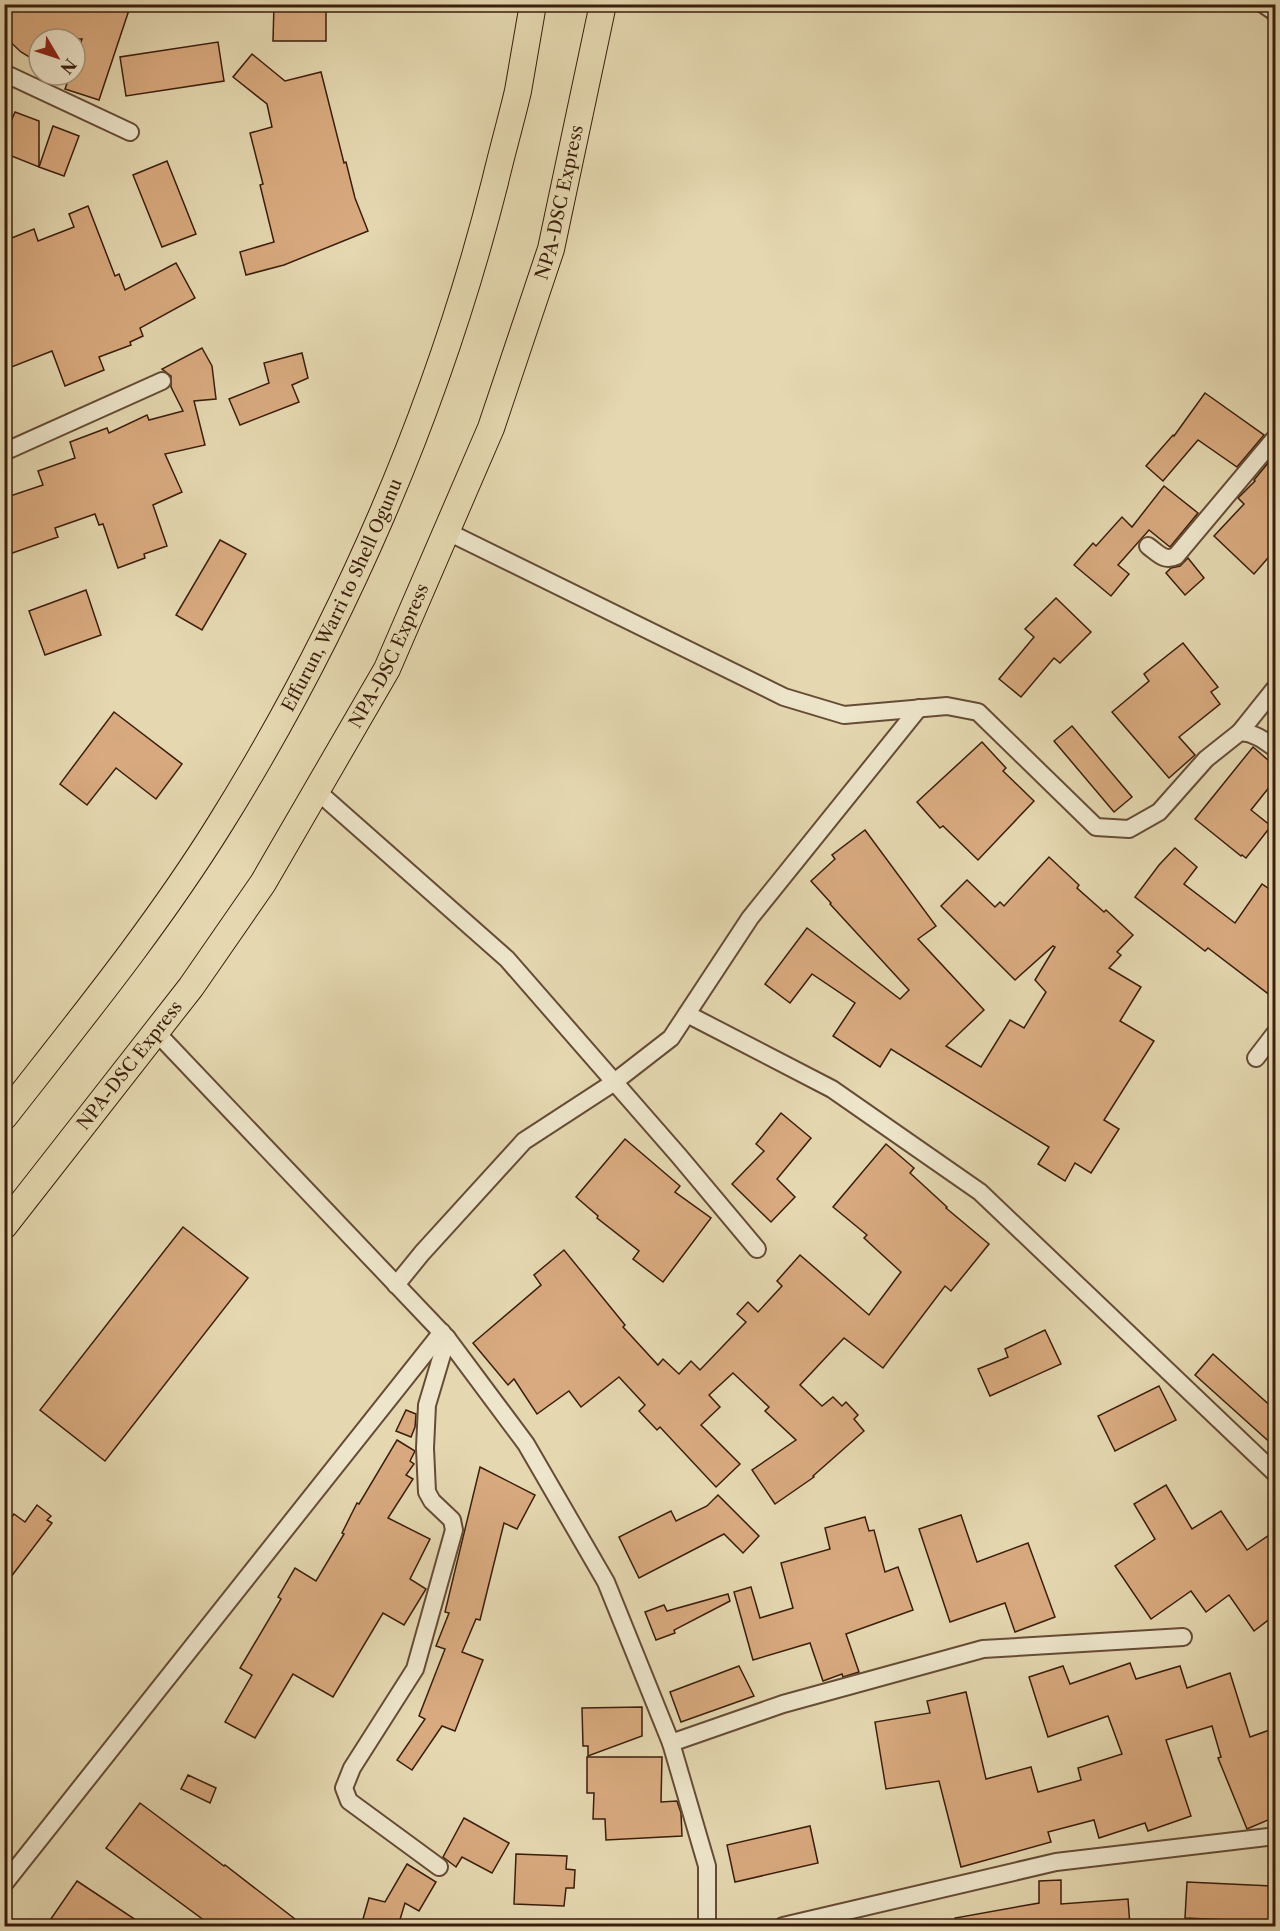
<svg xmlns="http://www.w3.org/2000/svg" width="1280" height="1931" viewBox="0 0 1280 1931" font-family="'Libre Caslon Text',serif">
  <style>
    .building { fill: #d9aa7f; stroke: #3b1e0c; stroke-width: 1.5 }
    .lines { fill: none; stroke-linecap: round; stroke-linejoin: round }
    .minor-casing { stroke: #664c35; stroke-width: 20 }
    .primary-casing { stroke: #3b1e0c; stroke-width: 28 }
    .minor { stroke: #eee6cc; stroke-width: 16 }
    .primary { stroke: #e5d8b1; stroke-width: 26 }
    .labels { text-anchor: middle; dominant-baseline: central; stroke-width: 4.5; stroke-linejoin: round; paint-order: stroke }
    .street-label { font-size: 18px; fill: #3b1e0c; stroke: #eee6cc }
  </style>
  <rect width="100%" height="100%" fill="#e5d8b1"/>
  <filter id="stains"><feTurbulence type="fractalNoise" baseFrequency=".00333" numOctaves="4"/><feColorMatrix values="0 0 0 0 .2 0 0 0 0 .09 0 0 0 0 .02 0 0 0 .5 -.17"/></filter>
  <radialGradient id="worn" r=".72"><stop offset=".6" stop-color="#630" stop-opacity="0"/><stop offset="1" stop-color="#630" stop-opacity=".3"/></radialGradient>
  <g class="building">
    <path d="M4 4H131L99 100 65 89 70 75H75V59L82 39H39V63L21 52 4 36Z"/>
    <path d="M274 4H326V41H273Z"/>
    <path d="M218 42 224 81 126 96 120 57Z"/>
    <path d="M252 54 285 81 321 72 344 163 346 162 355 198 368 231 284 265 246 275 240 252 274 242 260 185 263 184 250 133 272 127 267 104 233 77Z"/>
    <path d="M15 112 39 121V167L4 153V138Z"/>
    <path d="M53 126 79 136 64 176 39 167Z"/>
    <path d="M167 161 196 234 162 247 133 175Z"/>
    <path d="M88 206 115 276 119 274 125 290 176 263 195 298 140 328 143 336 130 342 131 345 99 357 104 370 65 386 52 351 4 370V241L34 229 38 241 74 227 69 214Z"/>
    <path d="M202 348 212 366 216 399 194 401 205 445 165 454 182 492 153 505 167 546 144 554 145 558 118 568 103 524 99 525 95 514 55 528 58 537 4 556V498L43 485 38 471 75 458 70 442 107 428 109 433 147 415 149 420 183 411 171 387V376L162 369Z"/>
    <path d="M302 353 308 378 292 385 299 402 240 425 229 399 269 383 264 363Z"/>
    <path d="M1205 393 1264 435 1237 467 1198 440 1163 481 1146 466 1173 435 1174 436Z"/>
    <path d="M1268 463 1275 471V550L1254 574 1214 536 1244 504 1238 498 1255 481 1254 480Z"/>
    <path d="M1164 486 1198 513 1170 547 1149 530 1118 565 1129 574 1111 596 1074 565 1093 543 1096 546 1122 517 1132 527Z"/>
    <path d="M220 540 246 554 202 630 176 615Z"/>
    <path d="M1188 558 1204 578 1185 595 1166 573 1171 568 1180 566Z"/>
    <path d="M86 590 101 635 45 655 29 611Z"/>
    <path d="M1056 598 1091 632 1060 663 1054 658 1021 697 999 679 1034 637 1025 629Z"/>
    <path d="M1183 643 1218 687 1211 692 1220 704 1179 737 1195 755 1169 778 1112 712 1149 681 1144 674Z"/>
    <path d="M114 712 182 764 156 799 116 768 87 805 60 784Z"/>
    <path d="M1072 726 1132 797 1114 812 1054 741Z"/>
    <path d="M982 742 1006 768 1003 771 1034 801 978 860 943 826 940 828 917 802Z"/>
    <path d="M1253 747 1275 766V780L1251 810 1271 826 1246 858 1242 855 1241 856 1195 819Z"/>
    <path d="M865 830 936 926 918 939 984 1010 946 1046 981 1067 1010 1020 1024 1028 1046 992 1035 980 1055 947 1053 946 1015 980 941 906 967 880 995 907 1000 902 1004 906 1049 857 1079 885 1077 888 1104 912 1106 910 1133 935 1117 952 1121 955 1109 968 1141 987 1120 1021 1154 1041 1104 1120 1119 1129 1091 1173 1075 1163 1065 1181 1038 1164 1049 1147 891 1049 880 1067 833 1036 855 1003 812 974 790 1003 765 984 807 928 900 999 909 990 830 904 831 903 811 881 835 859 832 855Z"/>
    <path d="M1175 848 1197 867 1184 884 1235 923 1262 884 1275 893V999L1208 948 1205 951 1135 897 1159 865Z"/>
    <path d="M781 1113 811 1138 777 1179 795 1197 771 1222 732 1184 764 1151 756 1144Z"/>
    <path d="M625 1139 680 1186 675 1192 711 1218 663 1282 633 1259 639 1251 597 1218 598 1216 576 1197Z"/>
    <path d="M886 1144 914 1168 910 1173 947 1207 946 1208 989 1244 951 1291 945 1286 883 1368 844 1338 800 1385 822 1406 833 1397 842 1406 846 1402 858 1415 854 1419 864 1431 813 1476 814 1477 775 1504 752 1470 796 1440 765 1411 769 1407 733 1373 709 1395 720 1407 701 1425 740 1464 716 1487 660 1427 657 1430 639 1411 645 1405 619 1377 581 1407 569 1391 537 1414 514 1379 508 1385 473 1343 541 1285 534 1275 564 1250 625 1325 623 1327 658 1365 663 1359 679 1374 691 1361 700 1370 746 1322 737 1314 748 1302 758 1312 782 1286 777 1281 800 1255 869 1315 901 1272 864 1238 867 1235 833 1207Z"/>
    <path d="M183 1227 248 1278 105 1461 40 1410Z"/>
    <path d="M1045 1330 1061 1364 990 1396 978 1369 1008 1357 1005 1349Z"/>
    <path d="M1213 1354 1275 1410V1447L1195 1375Z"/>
    <path d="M1159 1386 1176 1420 1115 1451 1098 1416Z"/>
    <path d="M406 1410 416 1414 415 1427 411 1437 396 1431Z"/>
    <path d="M397 1440 415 1451 410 1461 414 1464 406 1475 413 1479 388 1518 430 1539 410 1579 426 1589 404 1625 383 1613 333 1697 293 1674 255 1738 225 1722 252 1675 240 1668 281 1599 278 1597 295 1568 316 1581 344 1534 342 1533 357 1503 359 1504Z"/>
    <path d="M480 1467 535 1495 517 1529 504 1523 480 1620 476 1619 462 1652 483 1660 455 1731 442 1726 412 1770 397 1760 425 1719 419 1716 445 1649 436 1646 449 1613 445 1612Z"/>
    <path d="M1166 1485 1192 1529 1221 1511 1247 1550 1275 1531V1615L1254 1631 1229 1595 1206 1612 1191 1591 1151 1619 1115 1566 1155 1539 1134 1504Z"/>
    <path d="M718 1495 759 1536 743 1553 724 1534 639 1578 619 1537 671 1511 676 1521 707 1506Z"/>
    <path d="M37 1505 51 1516 47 1520 52 1523 4 1586V1527L14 1514 25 1522Z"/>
    <path d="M961 1515 977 1562 1028 1543 1055 1617 1015 1632 1005 1603 950 1622 919 1529Z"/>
    <path d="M865 1517 869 1531 874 1530 885 1572 898 1567 913 1610 846 1634 859 1672 843 1677 842 1674 823 1681 810 1643 753 1660 734 1592 751 1587 760 1618 793 1608 781 1563 830 1549 825 1528Z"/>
    <path d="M728 1594 730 1601 674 1630 675 1633 656 1640 645 1612 664 1605 667 1611Z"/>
    <path d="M1130 1663 1136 1679 1180 1666 1187 1688 1230 1673 1250 1737 1275 1728V1817L1247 1829 1218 1758 1221 1757 1212 1726 1166 1740 1191 1816 1148 1831 1145 1823 1099 1838 1094 1820 1048 1832 1051 1842 961 1867 939 1781 886 1789 875 1722 930 1713 927 1701 966 1692 986 1779 1031 1767 1038 1792 1081 1780 1078 1768 1122 1754 1108 1716 1048 1737 1029 1677 1063 1666 1070 1684Z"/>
    <path d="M739 1666 754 1696 681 1722 670 1692Z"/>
    <path d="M642 1707V1736L588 1756V1746H583L582 1708Z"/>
    <path d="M587 1757H662L661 1802 677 1801 681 1813 682 1836 606 1840 605 1819H593L594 1793H587Z"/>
    <path d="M188 1775 216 1788 210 1803 181 1789Z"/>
    <path d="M140 1803 224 1866 225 1865 304 1926H212L106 1848Z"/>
    <path d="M464 1818 509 1843 492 1873 462 1857 456 1867 443 1857Z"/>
    <path d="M810 1826 818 1863 735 1882 727 1845Z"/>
    <path d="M516 1854 567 1856 566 1869 575 1870 574 1888H566L564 1906 514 1904Z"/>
    <path d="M407 1864 436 1882 419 1911 405 1903 398 1926H361L369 1898 385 1902Z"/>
    <path d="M1061 1880V1904L1128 1899 1130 1926H956L955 1918 1039 1903V1881Z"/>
    <path d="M77 1881 145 1926H46Z"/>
    <path d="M1187 1882 1274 1886 1272 1922 1185 1918Z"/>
  </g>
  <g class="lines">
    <defs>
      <g id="minor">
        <path d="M1263 4 1276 13"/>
        <path d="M4 73 130 132"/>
        <path d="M4 452 162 381"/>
        <path d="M446 531 784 697 844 715 947 706 978 712 1096 827 1129 829 1159 812 1206 759 1240 732C1255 733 1264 740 1276 749"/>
        <path d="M1148 546C1158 553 1164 562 1176 556L1276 437"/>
        <path d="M1240 732 1276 687"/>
        <path d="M317 791 507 959 679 1156 757 1249"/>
        <path d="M687 1014 832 1089 980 1192 1276 1474"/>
        <path d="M156 1032 447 1338 526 1444 606 1582 671 1743 707 1866V1926"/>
        <path d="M1256 1058 1276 1032"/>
        <path d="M396 1285 422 1253 524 1141 613 1083 671 1038 750 918 919 708"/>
        <path d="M671 1743 783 1704 983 1649 1183 1637"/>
        <path d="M439 1867 349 1801 344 1788 352 1768 415 1669 454 1530 452 1520 432 1501 427 1492 425 1448 427 1405 447 1338"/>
        <path d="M4 1884 442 1332"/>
        <path d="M783 1926 1056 1862 1276 1836"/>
      </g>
      <g id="primary">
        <path id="s1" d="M4 1117C79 1021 156 927 220 824 343 627 438 408 495 182 502 152 511 121 518 91 523 62 528 33 533 4"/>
        <path id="s2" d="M4 1226 191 987 263 883 387 669 491 428 551 249 603 4"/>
      </g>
    </defs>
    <use href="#minor" class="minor-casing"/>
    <use href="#primary" class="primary-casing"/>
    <use href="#minor" class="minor"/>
    <use href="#primary" class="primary"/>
  </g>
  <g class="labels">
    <g class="street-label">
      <text stroke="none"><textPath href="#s2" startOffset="1176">NPA-DSC Express</textPath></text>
      <text stroke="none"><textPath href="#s1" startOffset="624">Effurun, Warri to Shell Ogunu</textPath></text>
      <text stroke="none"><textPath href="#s2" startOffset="690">NPA-DSC Express</textPath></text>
      <text stroke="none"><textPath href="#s2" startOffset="204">NPA-DSC Express</textPath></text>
    </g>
  </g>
  <rect width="1280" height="1931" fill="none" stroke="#e5d8b1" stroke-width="24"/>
  <rect x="6" y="6" width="1268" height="1919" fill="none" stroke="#3b1e0c" stroke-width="3"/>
  <rect x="12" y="12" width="1256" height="1907" fill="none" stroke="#3b1e0c" stroke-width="1.5"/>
  <g transform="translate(57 57) rotate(129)"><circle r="28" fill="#eee6cc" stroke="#a6967f" stroke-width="1.5"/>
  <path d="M0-4.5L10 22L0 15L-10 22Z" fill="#8f2418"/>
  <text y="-9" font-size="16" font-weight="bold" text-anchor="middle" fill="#3b1e0c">N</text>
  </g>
  <rect width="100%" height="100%" filter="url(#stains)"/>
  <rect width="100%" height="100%" fill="url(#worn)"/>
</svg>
